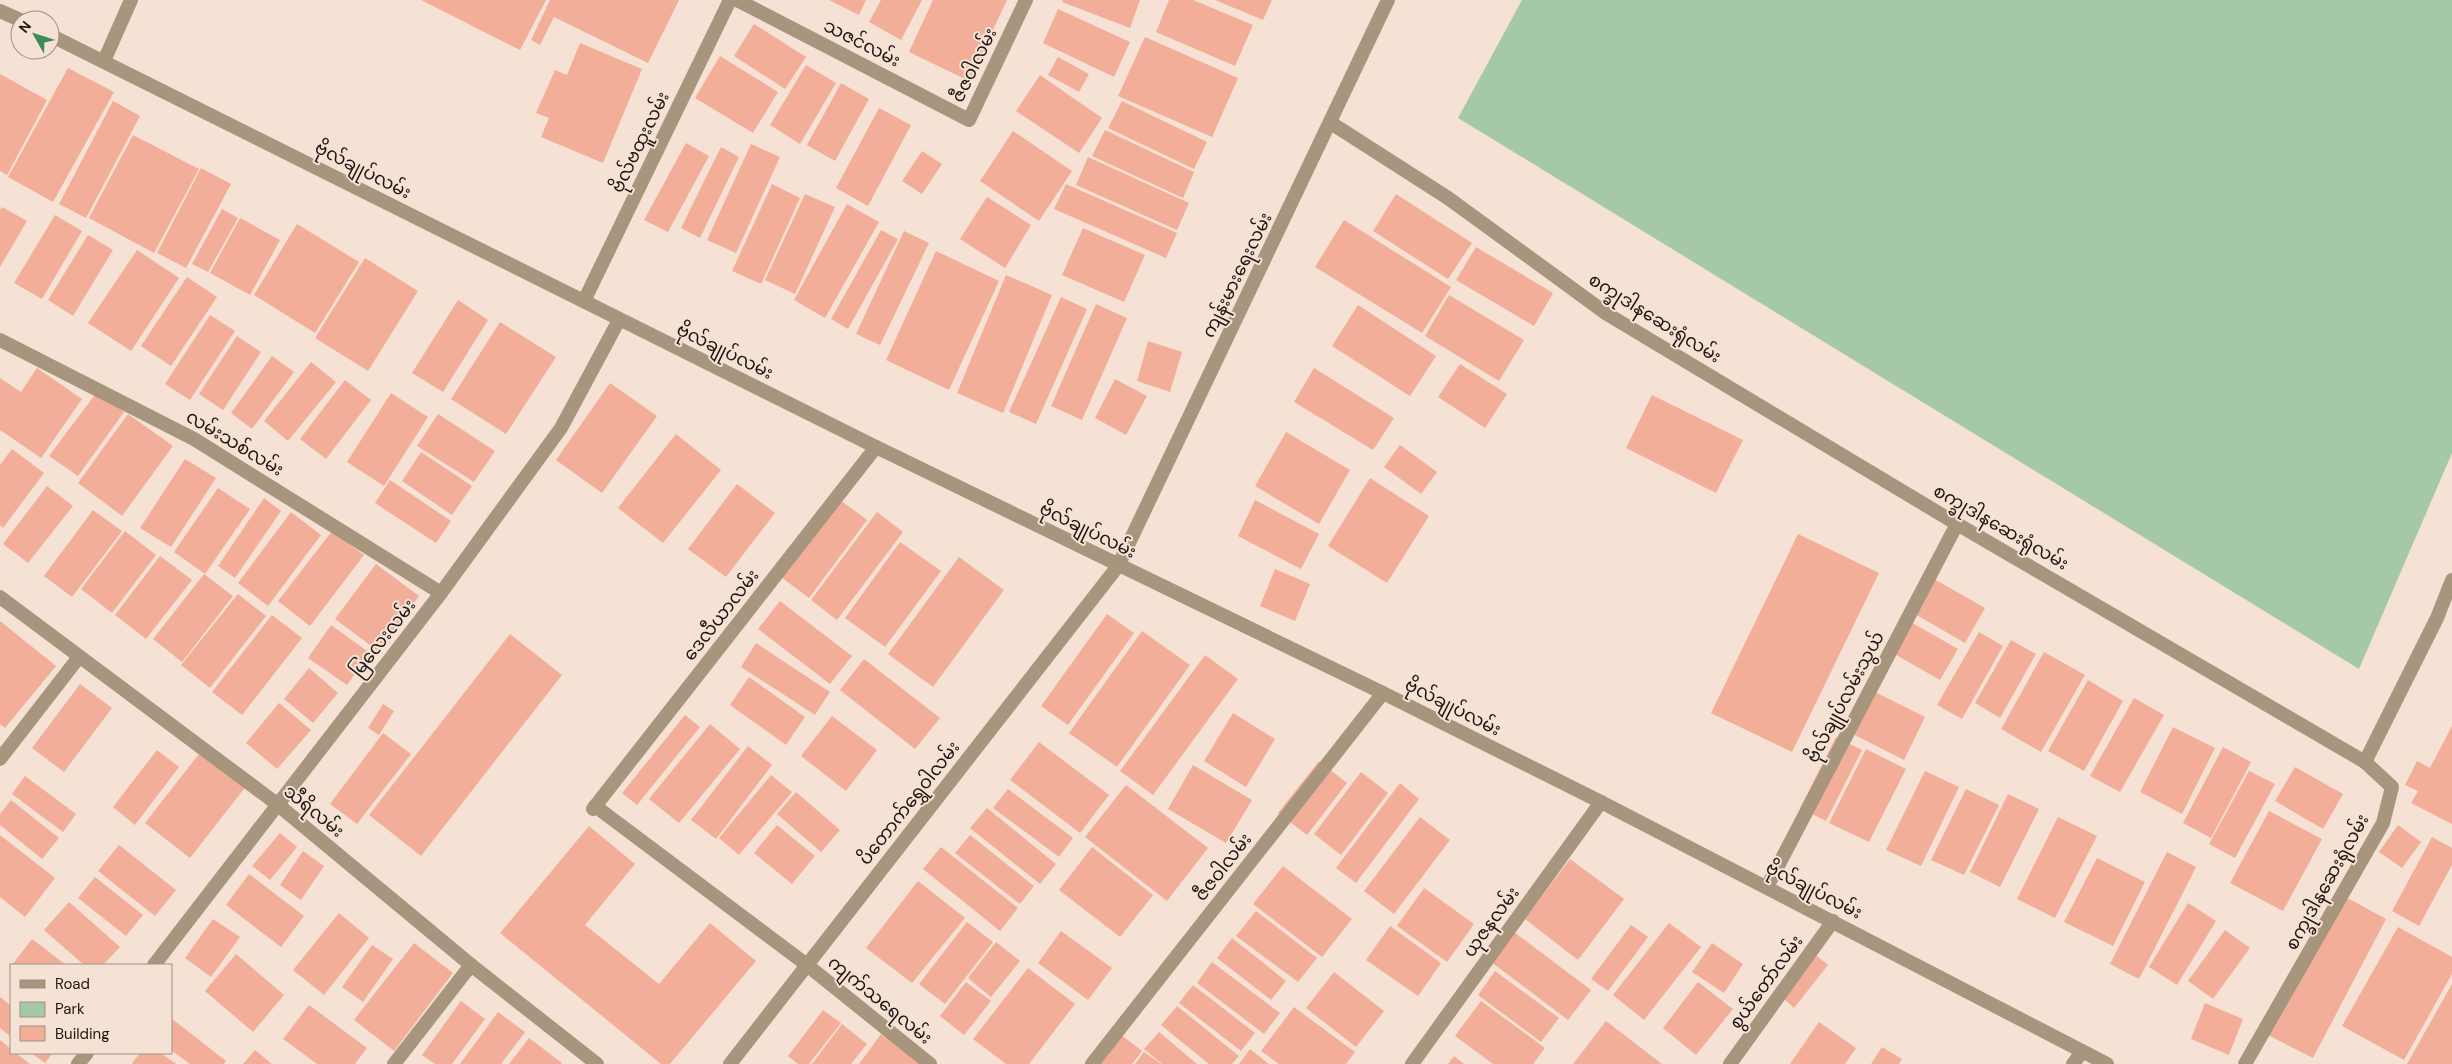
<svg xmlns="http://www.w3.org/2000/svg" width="2452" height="1064" viewBox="0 0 2452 1064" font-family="'DM Sans','Noto Sans Myanmar',sans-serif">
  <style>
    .green { fill: #a5c9a6 }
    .building { fill: #f2ae99 }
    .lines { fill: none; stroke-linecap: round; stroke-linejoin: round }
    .service { stroke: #a7957e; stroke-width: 14 }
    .minor { stroke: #a7957e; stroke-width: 14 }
    .tertiary { stroke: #a7957e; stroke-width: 14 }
    .labels { text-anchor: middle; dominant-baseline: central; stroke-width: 4; stroke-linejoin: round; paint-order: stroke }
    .street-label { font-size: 18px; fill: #1c1510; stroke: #f6e2d4 }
  </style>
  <rect width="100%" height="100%" fill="#f6e2d4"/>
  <path class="green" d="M1522 0H2452V453L2359 669 1458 118Z"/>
  <g class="building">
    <path d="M421 0H546L520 50Z"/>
    <path d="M550 0H679L648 63 554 17 540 45 531 40Z"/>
    <path d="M829 0H866L859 15Z"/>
    <path d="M881 0H922L901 40 869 22Z"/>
    <path d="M933 0H1007L969 81 909 52Z"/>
    <path d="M1063 0H1140L1130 28 1062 2Z"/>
    <path d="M1169 0H1193L1253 25 1235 66 1156 32Z"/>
    <path d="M1215 0H1272L1263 20Z"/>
    <path d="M1058 9 1130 42 1114 77 1043 43Z"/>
    <path d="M754 24 806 57 785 89 734 56Z"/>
    <path d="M1145 37 1238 78 1212 137 1118 96Z"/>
    <path d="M580 43 642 69 603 163 541 137 549 118 536 113 555 70 567 75Z"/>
    <path d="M720 56 778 92 753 133 695 98Z"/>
    <path d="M1058 57 1089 74 1079 92 1048 75Z"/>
    <path d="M806 65 836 83 800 144 770 125Z"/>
    <path d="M68 68 114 92 53 202 8 177Z"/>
    <path d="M0 74 47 100 7 175 0 171Z"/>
    <path d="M1040 75 1102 118 1079 153 1016 111Z"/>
    <path d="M841 83 869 99 835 161 807 145Z"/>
    <path d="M113 101 140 116 86 218 59 204Z"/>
    <path d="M1122 101 1207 142 1194 169 1108 128Z"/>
    <path d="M879 108 911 125 868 206 836 188Z"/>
    <path d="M1105 130 1194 172 1183 198 1092 156Z"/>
    <path d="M1013 131 1072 171 1039 221 980 181Z"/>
    <path d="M133 135 199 169 154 253 89 218Z"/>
    <path d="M686 143 709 156 668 232 644 220Z"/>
    <path d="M751 144 780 157 736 253 707 240Z"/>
    <path d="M721 147 739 157 700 238 681 228Z"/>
    <path d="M922 151 942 164 922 194 902 181Z"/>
    <path d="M1088 157 1189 203 1177 230 1076 185Z"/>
    <path d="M201 168 231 184 186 268 157 253Z"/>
    <path d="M772 184 800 198 761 284 732 271Z"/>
    <path d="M1066 184 1177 233 1166 258 1054 209Z"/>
    <path d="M805 194 835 207 795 294 765 280Z"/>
    <path d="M1396 194 1472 243 1448 279 1373 231Z"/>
    <path d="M987 197 1031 225 1005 268 960 239Z"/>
    <path d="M847 204 879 222 825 318 794 300Z"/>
    <path d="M2 207 27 221 0 267V210Z"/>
    <path d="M222 209 238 218 208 272 192 264Z"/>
    <path d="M55 215 82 231 42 299 14 283Z"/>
    <path d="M240 218 280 240 250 295 210 273Z"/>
    <path d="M1344 220 1451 287 1422 333 1315 267Z"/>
    <path d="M297 224 359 262 315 333 254 295Z"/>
    <path d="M1083 228 1145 255 1124 302 1062 275Z"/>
    <path d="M881 230 898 239 848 329 831 319Z"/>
    <path d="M904 231 929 243 880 345 856 334Z"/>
    <path d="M88 235 113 250 73 316 48 300Z"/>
    <path d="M1476 247 1553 293 1534 326 1456 280Z"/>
    <path d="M137 250 179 278 131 351 88 323Z"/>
    <path d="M936 251 999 281 949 390 886 360Z"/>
    <path d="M365 258 418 291 368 371 315 338Z"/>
    <path d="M1006 275 1052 295 1003 413 957 393Z"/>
    <path d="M187 277 217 297 171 366 141 346Z"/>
    <path d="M1449 295 1524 340 1499 381 1425 336Z"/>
    <path d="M1061 297 1087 309 1036 424 1009 412Z"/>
    <path d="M458 300 488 320 443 392 412 373Z"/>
    <path d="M1096 304 1127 318 1082 420 1051 406Z"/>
    <path d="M1358 305 1436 356 1410 396 1332 346Z"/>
    <path d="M210 315 235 331 190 400 165 384Z"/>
    <path d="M500 322 556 357 506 434 451 399Z"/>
    <path d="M237 336 261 352 223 410 199 394Z"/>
    <path d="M1148 341 1182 352 1170 392 1137 381Z"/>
    <path d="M272 356 294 372 252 429 231 413Z"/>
    <path d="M311 362 336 382 288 441 264 421Z"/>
    <path d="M1460 364 1507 394 1485 428 1438 397Z"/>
    <path d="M37 368 82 399 41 458 0 430V378L21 392Z"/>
    <path d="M1314 368 1394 418 1373 450 1294 402Z"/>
    <path d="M1115 379 1147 396 1126 435 1095 418Z"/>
    <path d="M345 380 371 400 326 459 300 439Z"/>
    <path d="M610 383 657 416 602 493 556 460Z"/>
    <path d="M97 392 124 412 78 476 49 456Z"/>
    <path d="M391 393 428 417 384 486 347 462Z"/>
    <path d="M1652 395 1743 440 1716 493 1626 448Z"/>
    <path d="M128 414 173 446 122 516 78 483Z"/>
    <path d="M438 414 495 451 474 482 417 446Z"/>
    <path d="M1286 432 1350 470 1319 524 1255 486Z"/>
    <path d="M676 434 721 470 663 543 618 508Z"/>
    <path d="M1400 445 1437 472 1421 494 1384 467Z"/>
    <path d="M12 449 44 473 3 528 0 525V465Z"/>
    <path d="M421 452 472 486 452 515 402 481Z"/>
    <path d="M185 459 216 478 171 547 140 528Z"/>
    <path d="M1370 478 1429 516 1387 583 1328 546Z"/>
    <path d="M390 480 451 521 436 543 375 503Z"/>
    <path d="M737 484 775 513 726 577 688 549Z"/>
    <path d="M47 486 73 506 28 563 3 544Z"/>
    <path d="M218 488 250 509 205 574 174 552Z"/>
    <path d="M836 497 867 520 809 598 777 574Z"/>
    <path d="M264 498 281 511 235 578 218 566Z"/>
    <path d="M1255 500 1319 534 1301 569 1238 536Z"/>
    <path d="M93 510 122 531 72 597 44 576Z"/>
    <path d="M291 512 321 535 268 606 238 583Z"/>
    <path d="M877 512 903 532 837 620 811 600Z"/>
    <path d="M125 531 156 555 112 613 81 589Z"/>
    <path d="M332 531 364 555 310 626 278 601Z"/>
    <path d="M1798 534 1879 573 1792 752 1711 713Z"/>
    <path d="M900 542 941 571 885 647 845 618Z"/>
    <path d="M160 556 192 580 146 639 115 615Z"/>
    <path d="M959 557 1004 590 933 687 888 654Z"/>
    <path d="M376 564 419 596 378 651 335 619Z"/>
    <path d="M1275 569 1310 584 1295 621 1260 606Z"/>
    <path d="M204 574 233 596 182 662 153 639Z"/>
    <path d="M1927 575 1985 608 1965 643 1908 610Z"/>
    <path d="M238 594 266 616 210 688 181 665Z"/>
    <path d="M780 601 852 656 830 684 758 629Z"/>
    <path d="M1107 614 1134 633 1068 725 1041 706Z"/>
    <path d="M272 615 302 638 242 715 212 692Z"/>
    <path d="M0 621 56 666 5 728 0 724Z"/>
    <path d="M1909 621 1958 649 1940 680 1891 652Z"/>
    <path d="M331 625 370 653 347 685 308 658Z"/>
    <path d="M1142 631 1190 665 1117 767 1069 733Z"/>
    <path d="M1979 632 2003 646 1962 719 1937 705Z"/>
    <path d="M510 634 562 675 421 856 369 815Z"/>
    <path d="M2011 640 2036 654 2000 718 1975 703Z"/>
    <path d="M756 643 830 692 815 715 741 667Z"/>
    <path d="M2044 652 2085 675 2041 752 2001 729Z"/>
    <path d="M1205 655 1238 679 1153 795 1120 771Z"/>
    <path d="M864 659 940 718 915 749 840 690Z"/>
    <path d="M309 668 338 693 313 723 284 699Z"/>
    <path d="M749 677 805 717 786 745 730 705Z"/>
    <path d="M2088 680 2123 701 2084 771 2048 751Z"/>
    <path d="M80 684 112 708 64 772 32 748Z"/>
    <path d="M1871 690 1925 717 1904 760 1849 732Z"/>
    <path d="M2134 698 2164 715 2120 792 2090 776Z"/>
    <path d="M279 703 311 730 277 769 246 743Z"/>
    <path d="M383 704 394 711 379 735 368 728Z"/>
    <path d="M1233 713 1275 739 1246 787 1204 761Z"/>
    <path d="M685 715 700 727 637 805 622 793Z"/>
    <path d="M832 716 877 750 846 791 801 756Z"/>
    <path d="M710 724 740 749 679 823 649 799Z"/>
    <path d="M2452 726V824L2411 803 2418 791 2405 785 2417 761 2430 768Z"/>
    <path d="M2173 727 2215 748 2182 814 2140 792Z"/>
    <path d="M383 733 411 754 357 824 330 804Z"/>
    <path d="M1836 737 1862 750 1826 821 1800 808Z"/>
    <path d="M1039 742 1109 795 1080 833 1010 780Z"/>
    <path d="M748 746 772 765 716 839 691 820Z"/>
    <path d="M2223 747 2251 762 2211 838 2183 823Z"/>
    <path d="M1866 749 1906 769 1869 842 1829 823Z"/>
    <path d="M157 750 179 767 135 825 113 807Z"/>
    <path d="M202 750 247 785 190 858 145 823Z"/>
    <path d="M1319 761 1347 783 1307 835 1278 813Z"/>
    <path d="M1193 765 1252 800 1226 843 1168 809Z"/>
    <path d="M2295 767 2343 794 2323 829 2275 801Z"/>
    <path d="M1925 771 1959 787 1921 866 1886 850Z"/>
    <path d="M2249 771 2275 784 2235 858 2209 844Z"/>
    <path d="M1361 772 1388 793 1341 855 1314 834Z"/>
    <path d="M771 775 792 792 739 855 719 838Z"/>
    <path d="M25 776 76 814 63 832 12 794Z"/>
    <path d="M1400 783 1419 799 1356 883 1336 868Z"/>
    <path d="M1126 785 1208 848 1167 901 1085 837Z"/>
    <path d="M1008 789 1073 838 1059 857 993 808Z"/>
    <path d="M1966 789 1999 805 1964 875 1931 860Z"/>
    <path d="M796 792 840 830 821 852 777 814Z"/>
    <path d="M2008 794 2039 809 2000 887 1970 872Z"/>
    <path d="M11 800 59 838 42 859 0 825V814Z"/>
    <path d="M987 808 1056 864 1040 884 970 828Z"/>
    <path d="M2269 811 2322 839 2283 911 2230 883Z"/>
    <path d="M1420 817 1450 840 1394 914 1364 891Z"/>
    <path d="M2058 817 2097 836 2055 918 2017 899Z"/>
    <path d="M777 825 815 856 792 884 754 853Z"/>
    <path d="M2398 825 2421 842 2402 868 2379 852Z"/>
    <path d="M589 826 635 864 585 925 659 984 710 923 756 961 670 1064H661L500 933Z"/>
    <path d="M280 833 297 847 270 880 252 866Z"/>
    <path d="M0 835 55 878 25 917 0 897Z"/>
    <path d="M970 835 1034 886 1020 904 955 853Z"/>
    <path d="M2432 837 2452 848V865L2419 926 2392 911Z"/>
    <path d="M119 845 176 890 155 916 98 871Z"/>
    <path d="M941 847 1018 908 1000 931 923 869Z"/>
    <path d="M1092 847 1153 895 1120 937 1059 890Z"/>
    <path d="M303 851 324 866 301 900 280 885Z"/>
    <path d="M2167 852 2196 867 2139 979 2110 964Z"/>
    <path d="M2097 858 2145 882 2113 946 2064 922Z"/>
    <path d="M1570 859 1624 899 1578 960 1525 919Z"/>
    <path d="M1283 866 1352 919 1322 957 1253 904Z"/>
    <path d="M249 874 304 916 281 947 226 905Z"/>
    <path d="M95 877 143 915 126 936 78 898Z"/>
    <path d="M918 881 965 918 912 983 866 948Z"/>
    <path d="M1424 888 1474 924 1447 962 1397 926Z"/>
    <path d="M2340 894 2386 919 2313 1058 2266 1034Z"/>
    <path d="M69 902 120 947 103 965H84L44 930Z"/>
    <path d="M2188 903 2216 921 2177 985 2149 967Z"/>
    <path d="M1256 911 1317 958 1298 982 1236 936Z"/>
    <path d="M339 913 369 938 324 995 293 970Z"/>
    <path d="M213 919 240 937 211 977 185 958Z"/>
    <path d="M967 922 993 942 945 1004 919 984Z"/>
    <path d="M1669 923 1701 947 1644 1020 1613 995Z"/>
    <path d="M1631 925 1648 937 1608 991 1591 979Z"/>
    <path d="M1390 926 1441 963 1418 996 1366 960Z"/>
    <path d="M2398 927 2452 957V974L2404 1060 2342 1026Z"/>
    <path d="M2225 930 2250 948 2213 999 2188 981Z"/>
    <path d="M1061 931 1112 968 1088 1000 1038 963Z"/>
    <path d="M1514 932 1591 990 1568 1020 1491 962Z"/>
    <path d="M1232 938 1286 981 1271 1000 1217 958Z"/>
    <path d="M32 939 66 965H12Z"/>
    <path d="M996 942 1020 961 991 997 968 978Z"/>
    <path d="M414 943 453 973 394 1051 354 1020Z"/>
    <path d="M1712 943 1743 964 1724 993 1692 972Z"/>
    <path d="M372 945 393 959 363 1002 342 987Z"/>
    <path d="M1812 952 1828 965 1794 1008 1778 994Z"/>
    <path d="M236 954 284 995 253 1032 205 991Z"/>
    <path d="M1212 962 1280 1013 1264 1034 1197 983Z"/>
    <path d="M1028 968 1075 1004 1029 1064H1006L973 1039Z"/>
    <path d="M1495 971 1559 1018 1541 1042 1478 995Z"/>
    <path d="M1334 972 1384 1011 1356 1047 1306 1008Z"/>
    <path d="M966 982 991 1001 964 1035 940 1016Z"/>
    <path d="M1698 982 1733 1009 1696 1055 1663 1028Z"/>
    <path d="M2452 984V1064H2407Z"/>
    <path d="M1193 985 1255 1033 1241 1051 1179 1003Z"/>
    <path d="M0 997 11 1006V1037L0 1028Z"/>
    <path d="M461 1001 485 1019 452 1064H435L422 1055Z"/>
    <path d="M1481 1001 1545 1048 1533 1064H1493L1455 1036Z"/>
    <path d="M2205 1003 2243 1019 2229 1055 2191 1039Z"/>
    <path d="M309 1005 367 1048 355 1064H317L283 1039Z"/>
    <path d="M1177 1006 1239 1056 1232 1064H1209L1161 1025Z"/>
    <path d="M1294 1007 1355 1052 1346 1064H1279L1261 1051Z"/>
    <path d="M823 1010 841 1023 809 1064H798L788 1056Z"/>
    <path d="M498 1012 525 1032 501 1064H460Z"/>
    <path d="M171 1018 226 1061 224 1064H190L171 1050Z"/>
    <path d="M1606 1021 1662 1064H1573Z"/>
    <path d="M1819 1022 1856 1048 1845 1064H1790Z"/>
    <path d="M842 1024 867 1044 851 1064H812Z"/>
    <path d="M1114 1029 1142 1051 1132 1064H1087Z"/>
    <path d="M1159 1032 1197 1064H1162L1144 1049Z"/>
    <path d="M881 1034 922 1064H859Z"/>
    <path d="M529 1038 562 1063 561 1064H509Z"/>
    <path d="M0 1040 11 1049V1053H16L30 1064H0Z"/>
    <path d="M1882 1047 1902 1059 1899 1064H1871Z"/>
    <path d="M1250 1049 1269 1064H1239Z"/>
    <path d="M255 1050 272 1064H243Z"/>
    <path d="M1144 1052 1161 1064H1135Z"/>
    <path d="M31 1053H53L45 1063Z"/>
    <path d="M140 1053H161L176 1064H134L132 1063Z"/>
    <path d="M1454 1056 1464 1064H1448Z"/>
  </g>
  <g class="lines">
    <g class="service">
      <path d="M2365 762 2437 618 2452 580"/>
      <path d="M1767 887 1957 524"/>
    </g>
    <g class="minor">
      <path d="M737 0 969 120 1026 0"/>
      <path d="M104 61 131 0"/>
      <path d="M1331 123 1448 198 1607 314 1957 524 2365 762 2392 787 2383 823 2245 1064"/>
      <path d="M584 301 730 0"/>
      <path d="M0 340 194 439 441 593"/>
      <path d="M0 597 277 804 471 965 597 1064"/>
      <path d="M0 759 79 657"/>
      <path d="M595 806 807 965 930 1064"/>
      <path d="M593 809 876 447"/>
      <path d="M154 965 441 593 561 428 619 320"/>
      <path d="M78 1064 87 1053"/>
      <path d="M394 1064 471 965"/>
      <path d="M730 1064 1118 566"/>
      <path d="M1092 1064 1383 693"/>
      <path d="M1412 1064 1601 802"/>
      <path d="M1730 1064 1833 921"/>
      <path d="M2073 1064 2082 1052"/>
    </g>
    <g class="tertiary">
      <path d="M0 11 20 20"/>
      <path d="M50 35 876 447 1383 693 1601 802 2107 1064"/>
      <path d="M1118 566 1388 0"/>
    </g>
  </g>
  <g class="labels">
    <g class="street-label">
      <text transform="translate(862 43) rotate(27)">သဇင်လမ်း</text>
      <text transform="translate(974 65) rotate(-64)">ဇီဇဝါလမ်း</text>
      <text transform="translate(640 142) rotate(-64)">ဗိုလ်ဗထူးလမ်း</text>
      <text transform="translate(363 170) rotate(27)">ဗိုလ်ချုပ်လမ်း</text>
      <text transform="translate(1237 275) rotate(-64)">ကျန်းမားရေးလမ်း</text>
      <text transform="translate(1655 318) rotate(32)">စက္ခုဒါနဆေးရုံလမ်း</text>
      <text transform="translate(725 351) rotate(26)">ဗိုလ်ချုပ်လမ်း</text>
      <text transform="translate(235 443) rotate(31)">လမ်းသစ်လမ်း</text>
      <text transform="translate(2001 527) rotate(30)">စက္ခုဒါနဆေးရုံလမ်း</text>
      <text transform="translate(1088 530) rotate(26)">ဗိုလ်ချုပ်လမ်း</text>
      <text transform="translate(721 615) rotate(-52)">ဒေလီယာလမ်း</text>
      <text transform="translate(383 638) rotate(-52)">မြလေးလမ်း</text>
      <text transform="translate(1845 697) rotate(-62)">ဗိုလ်ချုပ်လမ်းသွယ်</text>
      <text transform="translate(1453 707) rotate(27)">ဗိုလ်ချုပ်လမ်း</text>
      <text transform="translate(909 803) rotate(-52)">ပိတောက်ရွှေဝါလမ်း</text>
      <text transform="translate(314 811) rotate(39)">သီရိလမ်း</text>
      <text transform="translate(1223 867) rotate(-52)">ဇီဇဝါလမ်း</text>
      <text transform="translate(2327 882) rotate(-61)">စက္ခုဒါနဆေးရုံလမ်း</text>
      <text transform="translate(1814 890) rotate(27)">ဗိုလ်ချုပ်လမ်း</text>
      <text transform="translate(1491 922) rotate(-54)">ယုဇနလမ်း</text>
      <text transform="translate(1766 982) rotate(-54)">စွယ်တော်လမ်း</text>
      <text transform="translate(880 1000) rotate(39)">ကျက်သရေလမ်း</text>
    </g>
  </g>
  <rect x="10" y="964" width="162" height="90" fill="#f6e2d4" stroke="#9f9086"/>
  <rect x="20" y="980" width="25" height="8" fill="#a7957e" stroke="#9f9086"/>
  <text x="55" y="989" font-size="15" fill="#1c1510">Road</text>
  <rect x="20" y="1002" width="25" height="15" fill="#a5c9a6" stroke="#9f9086"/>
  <text x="55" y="1014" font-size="15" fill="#1c1510">Park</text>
  <rect x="20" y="1026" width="25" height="15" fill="#f2ae99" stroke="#9f9086"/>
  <text x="55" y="1039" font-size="15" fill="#1c1510">Building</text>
  <g transform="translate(35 35) rotate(309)"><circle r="24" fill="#f6e2d4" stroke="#9f9086"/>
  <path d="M0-4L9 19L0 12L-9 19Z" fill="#3b8b5b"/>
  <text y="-8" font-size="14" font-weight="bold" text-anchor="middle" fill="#1c1510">N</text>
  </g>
</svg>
